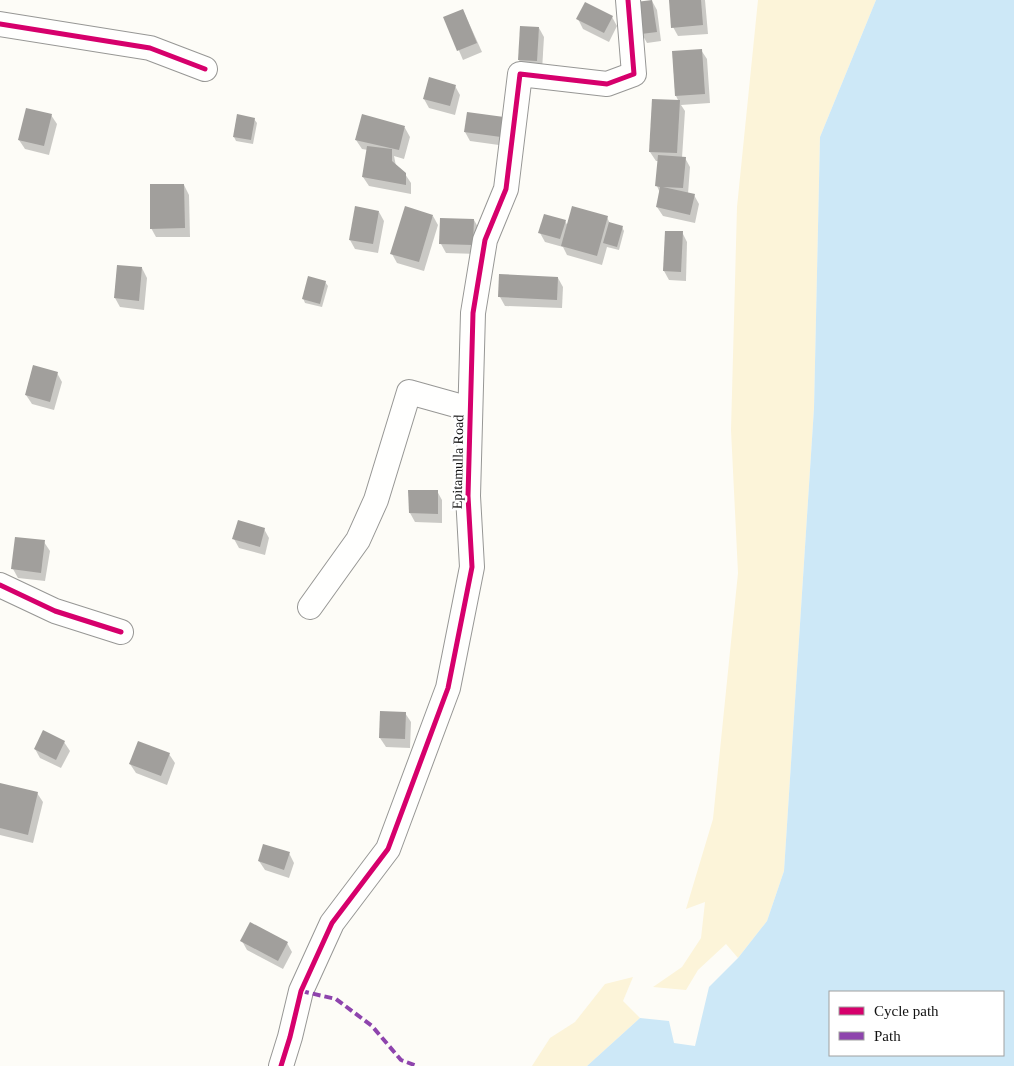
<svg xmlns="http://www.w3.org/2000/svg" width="1014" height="1066" viewBox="0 0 1014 1066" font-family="Georgia,serif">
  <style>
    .sand { fill: #fcf4d9 }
    .water { fill: #cde8f7; fill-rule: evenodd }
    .shadow { fill: #0003 }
    .building { fill: #a19f9c }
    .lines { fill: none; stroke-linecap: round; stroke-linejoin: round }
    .minor-casing { stroke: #979795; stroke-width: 26 }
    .minor { stroke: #fffffe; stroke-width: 24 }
    .quiet { stroke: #8e44ad; stroke-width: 4; stroke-dasharray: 8 4; stroke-linecap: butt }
    .cycleway-casing { stroke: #fff; stroke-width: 8 }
    .cycleway { stroke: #d6006c; stroke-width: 5 }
    .labels { text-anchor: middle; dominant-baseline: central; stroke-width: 5; stroke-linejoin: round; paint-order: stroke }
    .street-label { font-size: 14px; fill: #111; stroke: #fff }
  </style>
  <rect width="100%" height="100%" fill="#fdfcf7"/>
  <g class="sand">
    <path d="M758 0H876L820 137 814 408 784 871 767 921 738 958 726 944 698 970 686 990 653 987 682 967 701 938 705 902 686 909 713 819 738 573 731 430 737 207Z"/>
    <path d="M633 977 623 1001 640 1018 587 1066H532L550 1038 575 1022 605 984Z"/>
  </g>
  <path class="water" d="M876 0H1014V1066H587L640 1018 669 1021 674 1043 695 1046 709 987 738 958 767 921 784 871 814 408 820 137ZM830 992H1003V1055H830Z"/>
  <g class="shadow">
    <path d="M670 0H705L708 34 678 36 673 27Z"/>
    <path d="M652 1 657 10 661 41 647 43 642 34Z"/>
    <path d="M463 10 482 52 463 60 445 18Z"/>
    <path d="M612 17 617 26 609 42 583 29 578 19Z"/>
    <path d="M539 28 544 37 542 70 524 69 519 60Z"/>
    <path d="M701 50 707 59 710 103 681 105 685 111 682 158H685L690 167 688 194 694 195 699 204 695 223 663 216 657 207 660 193 657 186 659 161H656L650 152 679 102 676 96Z"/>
    <path d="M455 86 460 95 455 115 429 108 424 99Z"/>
    <path d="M468 113 504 118 506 146 470 141 465 132Z"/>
    <path d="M51 115 57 124 49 155 25 149 19 140Z"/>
    <path d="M363 115 405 128 410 137 404 159 394 156 396 166 405 174 411 183V194L369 186 363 177 368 150 362 149 356 140Z"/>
    <path d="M254 119 257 123 253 144 236 141 234 137Z"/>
    <path d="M184 185 189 195 190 237H156L151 228Z"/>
    <path d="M379 212 384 221 378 253 355 249 350 240Z"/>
    <path d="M433 216 438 225 424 271 397 263 392 254Z"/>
    <path d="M607 217 610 224 622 227 624 231 619 250 607 247 602 265 567 255 563 247 545 242 540 233 565 221 568 226Z"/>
    <path d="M474 220 479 229 478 254 446 253 441 244Z"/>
    <path d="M682 232 687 242 686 281 669 280 664 271Z"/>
    <path d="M142 268 147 278 144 310 120 307 115 298Z"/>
    <path d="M558 278 563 287 562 308 505 306 500 297Z"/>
    <path d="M325 282 328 286 322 307 305 303 303 298Z"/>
    <path d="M57 373 62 382 54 410 32 404 26 395Z"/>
    <path d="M437 491 442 500V523L415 522 410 513Z"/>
    <path d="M264 529 269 538 265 555 239 548 234 539Z"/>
    <path d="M44 542 50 551 45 581 18 578 13 569Z"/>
    <path d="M405 713 411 722 410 748 386 747 380 738Z"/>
    <path d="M64 742 70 751 61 768 40 758 35 749Z"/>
    <path d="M169 754 175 763 167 785 136 773 130 764Z"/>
    <path d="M0 789 37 793 43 802 33 843 0 835Z"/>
    <path d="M289 853 294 863 289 878 265 870 259 861Z"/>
    <path d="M242 941 287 943 292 952 283 969 247 950Z"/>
  </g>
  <g class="building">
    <path d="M652 0 657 32 641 34 636 2Z"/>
    <path d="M669 0H701L703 25 671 28Z"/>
    <path d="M585 2 613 16 604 33 576 19Z"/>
    <path d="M463 9 477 43 457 51 443 17Z"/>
    <path d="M520 26 539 27 537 61 518 60Z"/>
    <path d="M702 49 705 94 675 96 672 51Z"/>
    <path d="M429 77 456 85 450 106 423 99Z"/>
    <path d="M652 99 680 100 677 153 649 152Z"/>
    <path d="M26 108 52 114 44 146 18 140Z"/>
    <path d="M467 112 504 117 501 137 464 132Z"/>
    <path d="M237 114 255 118 251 140 233 137Z"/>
    <path d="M362 114 405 126 399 150 355 140Z"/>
    <path d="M367 146 392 149V161L406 173V185L362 177Z"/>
    <path d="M658 155 686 157 683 188 663 187 695 194 690 215 656 207 660 187 655 186Z"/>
    <path d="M150 184H184L185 228 150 229Z"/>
    <path d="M355 206 379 211 373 244 349 240Z"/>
    <path d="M405 206 433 215 419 262 390 254Z"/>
    <path d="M572 206 608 216 597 256 561 246Z"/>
    <path d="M544 214 566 220 560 239 538 233Z"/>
    <path d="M440 218 474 219 473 245 439 244Z"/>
    <path d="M609 222 623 226 617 247 603 243Z"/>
    <path d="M665 231H683L681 272 663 271Z"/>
    <path d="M117 265 142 267 139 301 114 298Z"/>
    <path d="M499 274 558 277 557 300 498 297Z"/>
    <path d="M308 276 326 281 320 304 302 299Z"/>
    <path d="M33 365 58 372 50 402 25 395Z"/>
    <path d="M408 490H438V514L409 513Z"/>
    <path d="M238 520 265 528 260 547 232 539Z"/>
    <path d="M15 537 45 540 41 573 11 569Z"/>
    <path d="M380 711 406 712 405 739 379 738Z"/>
    <path d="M43 730 65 741 56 760 34 749Z"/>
    <path d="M138 741 170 753 161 776 129 764Z"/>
    <path d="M0 783 38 792 28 835 0 828Z"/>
    <path d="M263 844 290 852 284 870 258 861Z"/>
    <path d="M250 922 288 942 278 961 240 941Z"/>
  </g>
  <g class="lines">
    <defs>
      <g id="minor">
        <path d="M0 24 150 48 205 69"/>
        <path d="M0 585 55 611 121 632"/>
        <path d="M310 607 358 540 376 500 409 392 470 409"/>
        <path d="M281 1066 290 1037 301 991 332 923 388 849 448 688 472 567 468 496 473 313 485 240 506 189 520 74 607 84 634 74 628 0"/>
      </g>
    </defs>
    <use href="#minor" class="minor-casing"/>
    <use href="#minor" class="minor"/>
    <path class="quiet" d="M301 991 336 999 372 1026 401 1060 417 1066"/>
    <defs>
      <g id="cycleway">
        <path d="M0 24 150 48 205 69"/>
        <path d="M0 585 55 611 121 632"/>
        <path d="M281 1066 290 1037 301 991 332 923 388 849 448 688 472 567 468 496 473 313 485 240 506 189 520 74 607 84 634 74 628 0"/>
      </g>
    </defs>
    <use href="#cycleway" class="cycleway-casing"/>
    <use href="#cycleway" class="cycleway"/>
  </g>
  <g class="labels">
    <g class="street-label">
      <text transform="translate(458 462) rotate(-89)">Epitamulla Road</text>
    </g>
  </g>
  <rect x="829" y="991" width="175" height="65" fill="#ffffff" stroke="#a0a0a0"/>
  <rect x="839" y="1007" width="25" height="8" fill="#d6006c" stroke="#a0a0a0"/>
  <text x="874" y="1016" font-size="15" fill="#111111">Cycle path</text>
  <rect x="839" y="1032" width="25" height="8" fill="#8e44ad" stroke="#a0a0a0"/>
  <text x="874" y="1041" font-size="15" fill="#111111">Path</text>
</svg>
